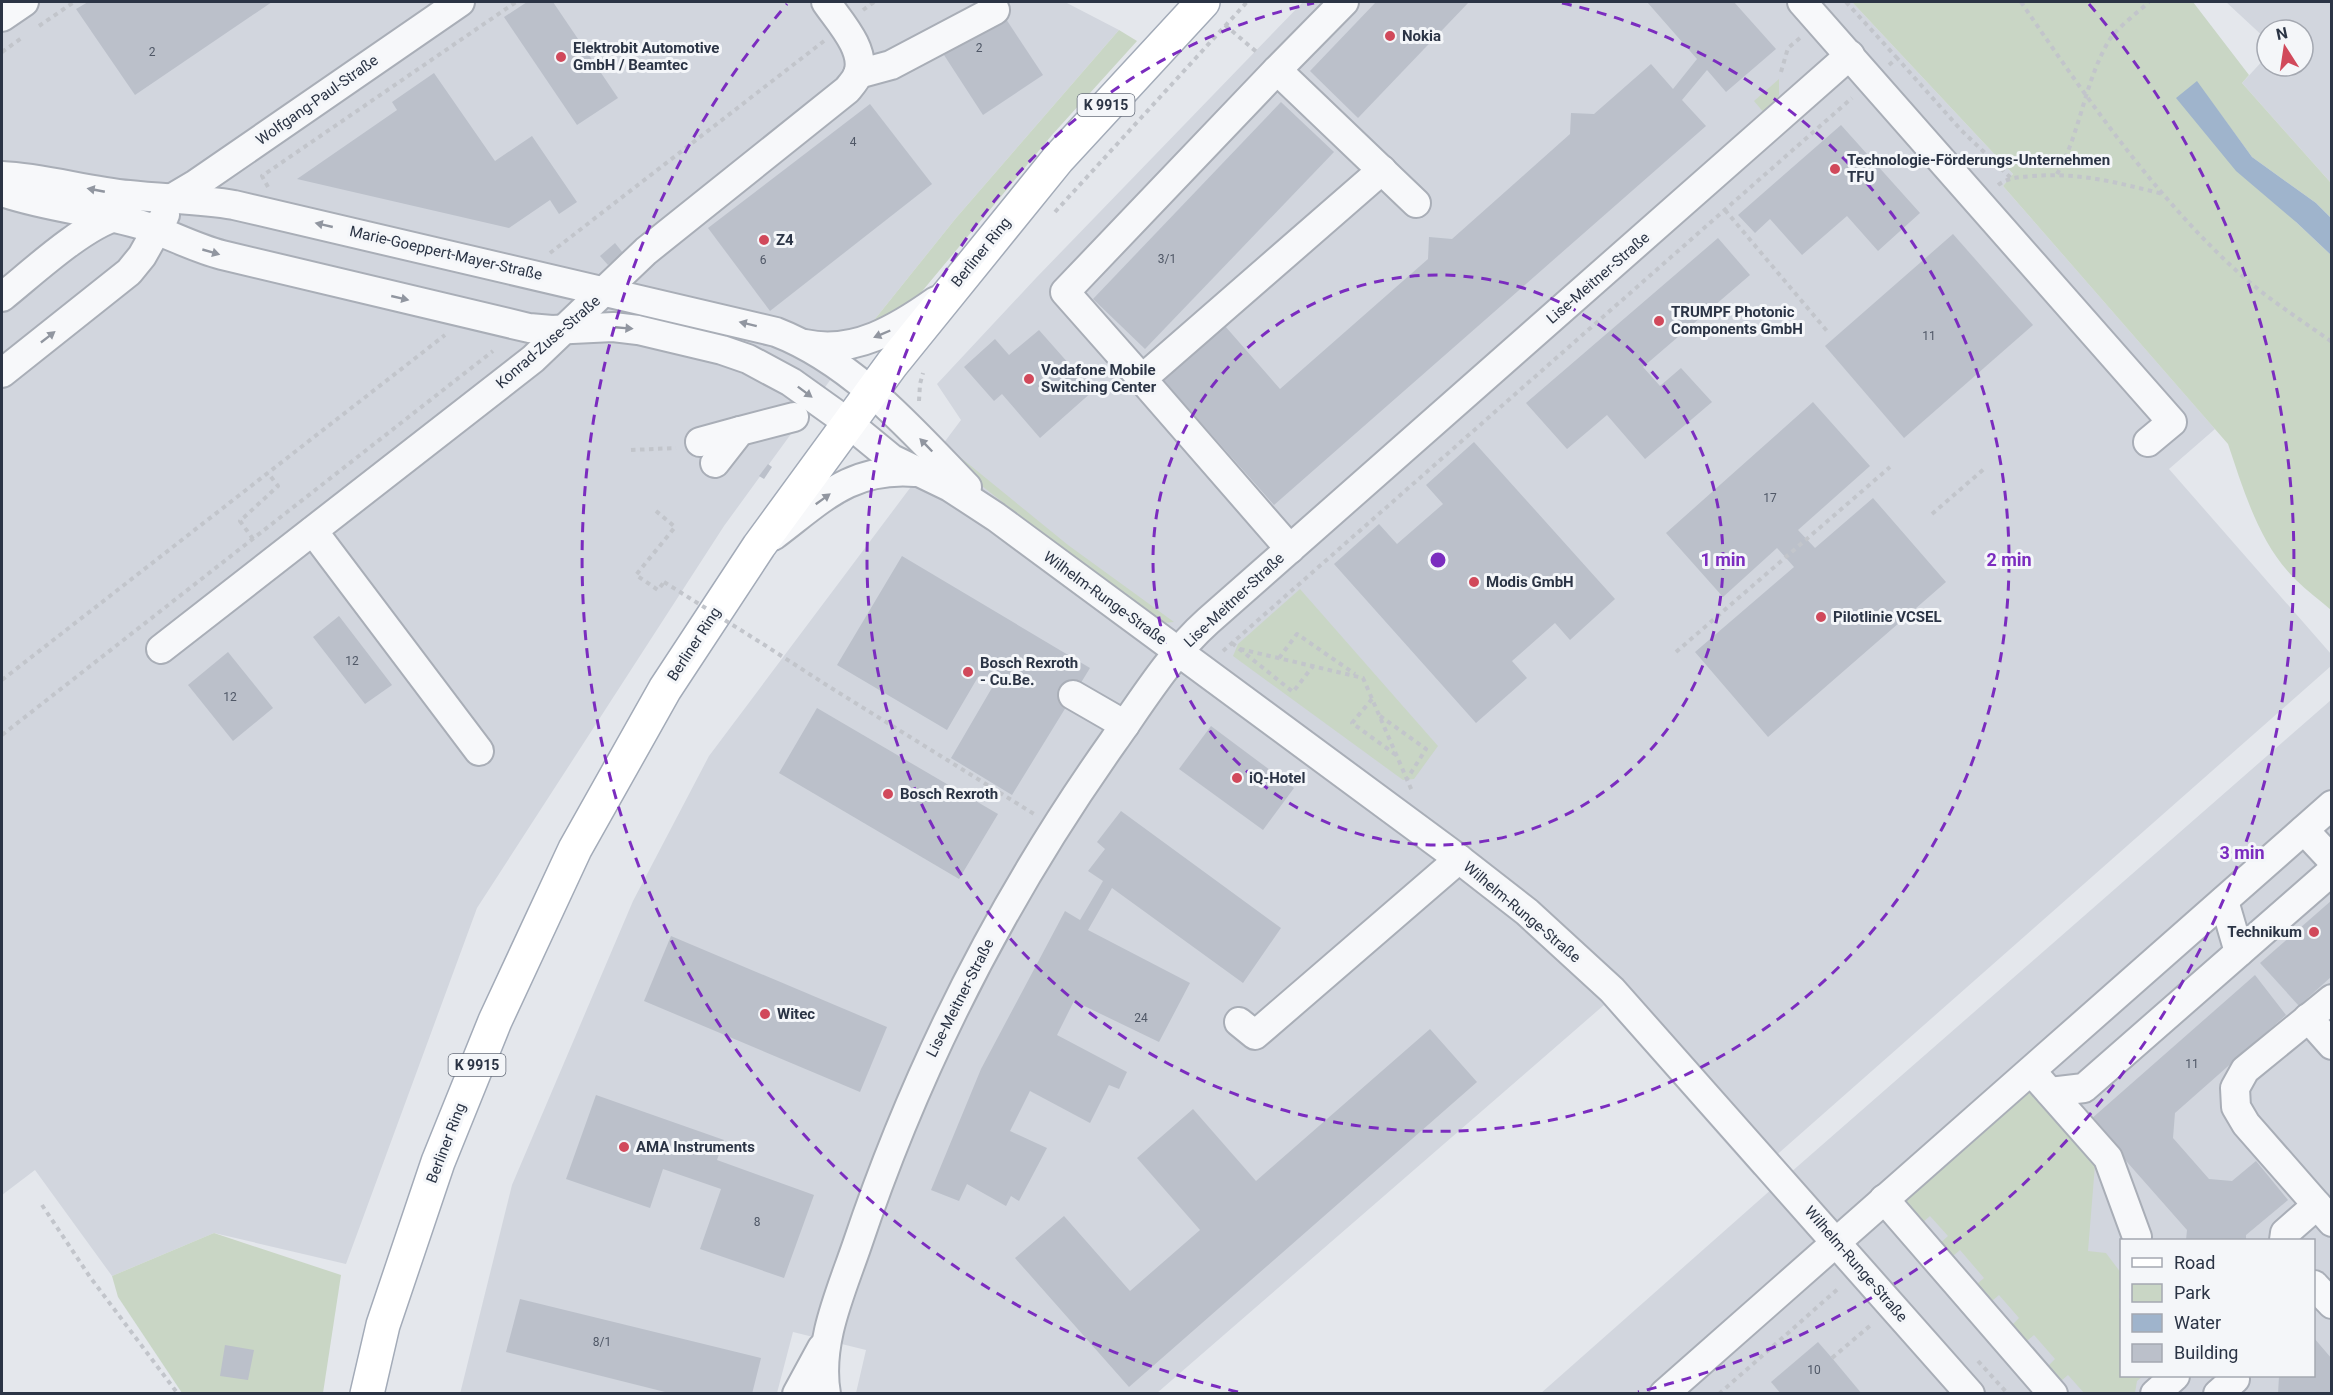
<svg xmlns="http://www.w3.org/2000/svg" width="2333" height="1395" viewBox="0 0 2333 1395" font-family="Roboto,sans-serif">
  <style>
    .built { fill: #d2d6de; fill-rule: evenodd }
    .green { fill: #c9d6c5 }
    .water { fill: #9fb4cc }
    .building { fill: #bbc0ca }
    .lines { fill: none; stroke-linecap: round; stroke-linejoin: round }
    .minor-casing { stroke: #a9aeb7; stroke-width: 32 }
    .major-casing { stroke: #a3abb8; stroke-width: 36 }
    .path { stroke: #c2c5cb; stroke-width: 4; stroke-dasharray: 4.5 4.5; stroke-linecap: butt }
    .minor { stroke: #f7f8fa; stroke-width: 28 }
    .major { stroke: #fff; stroke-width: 33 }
    .path-bridge { stroke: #c2c5cb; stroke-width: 4; stroke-dasharray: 4.5 4.5; stroke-linecap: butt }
    .oneway { fill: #9196a0 }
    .ring { fill: none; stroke: #7b2cbf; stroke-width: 3; stroke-dasharray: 10 8 }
    .poi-dot { fill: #d1495b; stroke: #f4f6f9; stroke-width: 2 }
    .labels { text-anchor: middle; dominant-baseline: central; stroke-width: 6; stroke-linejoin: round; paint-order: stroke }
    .number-label { font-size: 12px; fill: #4f5766 }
    .shield { fill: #f4f6f9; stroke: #676e7b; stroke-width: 1.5 }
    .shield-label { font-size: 14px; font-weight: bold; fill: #2b3445 }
    .poi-label { font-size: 15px; font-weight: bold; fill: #2b3445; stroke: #f4f6f9; text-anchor: start }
    .street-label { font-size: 15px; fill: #2b3445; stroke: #f4f6f9 }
    .centre { fill: #7b2cbf; stroke: #f4f6f9; stroke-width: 3 }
    .ring-label { font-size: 18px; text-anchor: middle; font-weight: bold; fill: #7b2cbf; stroke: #f4f6f9; stroke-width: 6; stroke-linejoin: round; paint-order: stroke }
  </style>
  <rect width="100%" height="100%" fill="#e4e7ec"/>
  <g class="built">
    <path d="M2 2H1065L1119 30 956 218 871 324 724 526 477 908 346 1264 214 1233 112 1276 35 1170 2 1195Z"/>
    <path d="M1303 2H1852L2013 174 2003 186 2215 429 2169 469 2331 654V666L1754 1175 1604 1005 1157 1393H856L866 1350 793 1332 777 1393 460 1394 512 1185 633 901 709 756 961 420 937 384 1036 278Z"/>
    <path d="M2226 2H2331V183L2242 83 2267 56V66H2303V30H2267V40Z"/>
    <path d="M2331 700V1393L1540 1394 1782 1180ZM2122 1240H2314V1376H2122Z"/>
  </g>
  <g class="green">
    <path d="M1852 2H2193L2249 75 2242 83 2331 183V218L2316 203 2252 157 2197 82 2296 222 2331 255V610C2320 600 2307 591 2296 580 2259 544 2244 491 2228 444L2003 186 2013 174Z"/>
    <path d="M1119 30 1137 41 1052 135 919 295 907 304 871 324 956 218Z"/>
    <path d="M1779 79V95L1765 114 1754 101Z"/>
    <path d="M944 444 1068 545 1174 622 1164 623 1064 551 938 451Z"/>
    <path d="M1300 589 1438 746 1414 779 1403 780 1233 656 1238 644Z"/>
    <path d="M2032 1089 2095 1165 2088 1251 2106 1253 2121 1273 2119 1298 2122 1301V1376H2143L2137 1381 2135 1393H2084L2068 1375 2055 1386 2043 1371 2055 1359 2034 1335 2021 1346 2007 1330 2019 1318 1999 1295 1986 1306 1971 1289 1984 1278 1960 1250 1947 1261 1935 1248 1948 1236 1930 1216 1913 1231 1904 1221 1905 1196Z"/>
    <path d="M214 1233 341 1275 323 1393H182L118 1297 112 1276Z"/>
  </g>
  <path class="water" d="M2197 81 2252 157 2316 203 2331 218V255L2296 222 2236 171 2176 98Z"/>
  <g class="building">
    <path d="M88 2H272L135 95 76 9Z"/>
    <path d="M527 2H553L618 98 577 125 504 17Z"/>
    <path d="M1376 2H1469L1358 118 1310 71Z"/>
    <path d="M1647 2H1734L1776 49 1726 92 1707 70 1682 100 1706 126 1274 505 1163 380 1225 326 1280 389 1428 259 1429 237 1452 239 1570 134 1571 113 1594 114 1651 64 1673 89 1697 59Z"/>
    <path d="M1004 16 1043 75 983 115 944 55Z"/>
    <path d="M434 73 495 161 532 136 577 202 559 214 550 200 509 228 297 179 397 110 392 102Z"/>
    <path d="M1281 102 1334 152 1145 349 1093 299Z"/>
    <path d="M870 104 932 184 770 311 708 228Z"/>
    <path d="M1841 125 1920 213 1878 251 1847 216 1802 255 1770 219 1755 233 1738 215Z"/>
    <path d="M1953 234 2033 325 1904 438 1825 346Z"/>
    <path d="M1718 238 1750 275 1643 367 1660 386 1681 368 1712 402 1645 459 1607 415 1567 449 1526 403Z"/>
    <path d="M615 243 623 253 608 265 600 256Z"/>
    <path d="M1039 330 1093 391 1040 438 1002 394 994 401 964 367 995 339 1009 355Z"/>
    <path d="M1813 402 1870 466 1798 530 1815 548 1873 498 1946 582 1768 737 1695 652 1794 567 1777 548 1723 597 1666 533Z"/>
    <path d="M1474 442 1615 599 1570 640 1555 623 1512 661 1527 678 1476 723 1334 564 1379 524 1397 544 1443 504 1426 485Z"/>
    <path d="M768 464 772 467 764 479 759 476Z"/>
    <path d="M902 556 1090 668 1012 795 951 758 993 686 978 677 947 730 837 665Z"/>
    <path d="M339 616 392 685 365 704 313 637Z"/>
    <path d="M228 652 273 708 233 741 188 685Z"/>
    <path d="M817 708 998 814 959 879 779 773Z"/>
    <path d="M1211 726 1294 788 1263 830 1179 769Z"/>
    <path d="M1121 811 1281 928 1243 983 1112 888 1088 930 1190 983 1159 1042 1074 1001 1057 1035 1127 1072 1119 1089 1109 1085 1090 1123 1030 1091 1010 1131 1047 1148 1019 1201 1011 1196 1006 1206 967 1184 959 1201 931 1190 981 1069 1065 911 1080 920 1103 881 1088 871 1105 849 1097 842Z"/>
    <path d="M2332 900V976L2299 1006 2260 963Z"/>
    <path d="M671 936 887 1027 860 1092 644 1001Z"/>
    <path d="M2255 975 2286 1015 2175 1113 2173 1138 2209 1179 2232 1181 2256 1161 2288 1200 2246 1235V1240H2186L2187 1230 2090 1120Z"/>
    <path d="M1430 1029 1477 1082 1129 1387 1015 1258 1064 1216 1130 1291 1200 1230 1137 1158 1193 1109 1256 1181Z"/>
    <path d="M596 1095 724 1140 717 1160 814 1195 784 1278 700 1249 721 1189 663 1169 650 1208 566 1179Z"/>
    <path d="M520 1299 761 1358 752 1394H673L506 1352Z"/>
    <path d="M2314 1338 2332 1359V1394H2278L2279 1376H2314Z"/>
    <path d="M1818 1342 1832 1358 1862 1394H1781L1771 1382Z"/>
    <path d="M225 1345 254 1350 248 1380 220 1376Z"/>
  </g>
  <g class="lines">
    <defs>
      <g id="minor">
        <path d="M1344 2 1277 70 1416 203"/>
        <path d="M1802 2 2172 422 2148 442"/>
        <path d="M2 17 24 2"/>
        <path d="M858 74 891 65 995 10"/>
        <path d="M2 176C45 178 86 191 129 195 164 199 199 199 234 205L776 332C853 362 911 429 967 487"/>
        <path d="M2 192C48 208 98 211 145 226 171 235 195 248 222 255L529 328 552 330 613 327 638 330 722 350 748 359 791 382 847 422 892 459 950 487 996 517 1459 859 1527 912 1612 990 1970 1394"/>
        <path d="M169 200 196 184 460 2"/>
        <path d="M2 297C32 273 81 227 117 216"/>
        <path d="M805 344C854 355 898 328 936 301"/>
        <path d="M2 373 129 272 142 256 165 215"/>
        <path d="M1142 379 1065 292 1277 70"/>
        <path d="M700 442 740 431"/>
        <path d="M715 463 740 431 794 417"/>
        <path d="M313 531 479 751"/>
        <path d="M773 536C821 500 850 467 915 472"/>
        <path d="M1290 549 1142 379 1382 170"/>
        <path d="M161 649 533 359 646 251 847 90C851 85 856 80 858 74 867 50 838 20 826 2"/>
        <path d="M1073 695 1125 725"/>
        <path d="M2304 830 2332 860"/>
        <path d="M2224 901 2239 952"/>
        <path d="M2332 999 2245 1070 2235 1088 2236 1107 2246 1124 2332 1222"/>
        <path d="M2308 1018 2332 1045"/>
        <path d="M1239 1022 1255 1035 1459 859"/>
        <path d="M2040 1081 2108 1158 2137 1237"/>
        <path d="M2050 1092 2084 1088 2332 871"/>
        <path d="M1884 1199 2053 1394"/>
        <path d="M2284 1240 2285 1233 2317 1205"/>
        <path d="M2314 1285 2332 1304"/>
        <path d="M797 1394 822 1348"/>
        <path d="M826 1394C817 1343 841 1292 857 1245 918 1063 1002 899 1113 742 1142 701 1170 655 1208 621L1850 55"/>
        <path d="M1664 1394 2332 805"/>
        <path d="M2155 1394 2175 1376"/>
        <path d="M2218 1394 2235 1379 2231 1376"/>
      </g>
      <path id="major" d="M367 1394 383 1325 438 1162 495 1021 575 849 665 689 759 546 892 364 1058 159 1203 2"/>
    </defs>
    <use href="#minor" class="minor-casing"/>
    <use href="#major" class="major-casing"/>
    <g class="path">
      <path d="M1846 2 1897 58"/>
      <path d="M2021 2C2086 97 2154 196 2240 274 2268 299 2301 320 2332 342"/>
      <path d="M863 10 874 2"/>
      <path d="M1225 25 1259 54"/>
      <path d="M39 26 74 2"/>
      <path d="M2 52 23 37"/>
      <path d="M1889 65 1897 58 1961 130 2011 178"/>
      <path d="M1781 72 1788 48 1800 38"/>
      <path d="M2057 174C2080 134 2084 85 2107 44 2114 30 2137 13 2149 2"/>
      <path d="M1998 185C2009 177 2020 177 2033 176 2079 172 2119 183 2163 194"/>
      <path d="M268 187 262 176 516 2"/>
      <path d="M1725 210 1827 331"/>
      <path d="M1055 212 1247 2"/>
      <path d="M550 253 824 41"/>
      <path d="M919 401 920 384 923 373"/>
      <path d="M631 450 676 448"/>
      <path d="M656 511 675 527 636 575 658 590 664 582"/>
      <path d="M1932 514 1984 469"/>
      <path d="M253 539 240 521 278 486 268 473"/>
      <path d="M1232 643 1293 692 1313 666"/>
      <path d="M763 644 828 686 1034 814"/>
      <path d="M1240 649 1363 678 1412 791"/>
      <path d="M1223 651 1852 98"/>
      <path d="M1676 652 1890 467"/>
      <path d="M1279 658 1297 634 1355 674"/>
      <path d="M2 680 445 335"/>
      <path d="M1372 699 1352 723 1396 755"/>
      <path d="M1380 716 1426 749 1407 779"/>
      <path d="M2 735 493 351"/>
      <path d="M42 1205 90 1277 178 1394"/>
      <path d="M1832 1358 1872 1324"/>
      <path d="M1978 1361 2008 1394"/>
      <path d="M1719 1394 1840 1287"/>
    </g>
    <use href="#minor" class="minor"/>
    <use href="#major" class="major"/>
    <path class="path-bridge" d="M664 582 763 644"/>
  </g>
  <defs><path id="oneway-solid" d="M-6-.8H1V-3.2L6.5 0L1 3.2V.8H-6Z" transform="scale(1.5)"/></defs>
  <g class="oneway">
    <use href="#oneway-solid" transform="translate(96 190) rotate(-169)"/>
    <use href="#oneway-solid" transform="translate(324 225) rotate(-167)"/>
    <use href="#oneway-solid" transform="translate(211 252) rotate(16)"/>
    <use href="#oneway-solid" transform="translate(400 298) rotate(13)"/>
    <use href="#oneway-solid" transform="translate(748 324) rotate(-166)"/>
    <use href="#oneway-solid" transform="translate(624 328) rotate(5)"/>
    <use href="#oneway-solid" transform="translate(882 334) rotate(157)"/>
    <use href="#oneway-solid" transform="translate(48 337) rotate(-38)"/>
    <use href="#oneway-solid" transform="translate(805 392) rotate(37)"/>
    <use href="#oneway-solid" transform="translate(926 445) rotate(-134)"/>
    <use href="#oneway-solid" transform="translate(823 499) rotate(-36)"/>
  </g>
  <g class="ring">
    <circle cx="1438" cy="560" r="285"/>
    <path d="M1562 3A571 571 0 1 1 1314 3"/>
    <path d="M1238 1392A856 856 0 0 1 787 4M2089 4A856 856 0 0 1 1638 1392"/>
  </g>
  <g class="poi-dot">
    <circle cx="1390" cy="36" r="6"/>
    <circle cx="561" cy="57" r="6"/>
    <circle cx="1835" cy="169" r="6"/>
    <circle cx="764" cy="240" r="6"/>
    <circle cx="1659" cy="321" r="6"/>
    <circle cx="1029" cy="379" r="6"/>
    <circle cx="1474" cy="582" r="6"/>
    <circle cx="1821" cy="617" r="6"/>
    <circle cx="968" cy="672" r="6"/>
    <circle cx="1237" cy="778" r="6"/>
    <circle cx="888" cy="794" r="6"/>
    <circle cx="2314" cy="932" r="6"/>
    <circle cx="765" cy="1014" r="6"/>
    <circle cx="624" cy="1147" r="6"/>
  </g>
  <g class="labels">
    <g class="number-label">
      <text x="979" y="48">2</text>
      <text x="152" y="52">2</text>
      <text x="853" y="142">4</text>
      <text x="1167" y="259">3/1</text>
      <text x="763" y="260">6</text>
      <text x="1929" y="336">11</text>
      <text x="1770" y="498">17</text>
      <text x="352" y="661">12</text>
      <text x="230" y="697">12</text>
      <text x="1141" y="1018">24</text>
      <text x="2192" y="1064">11</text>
      <text x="757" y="1222">8</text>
      <text x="602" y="1342">8/1</text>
      <text x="1814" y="1370">10</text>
    </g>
    <g class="shield">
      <rect x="1077.5" y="94" width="57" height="22" rx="4.5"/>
      <rect x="448.5" y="1054" width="57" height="22" rx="4.5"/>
    </g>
    <g class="shield-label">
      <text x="1106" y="105">K 9915</text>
      <text x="477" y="1065">K 9915</text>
    </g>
    <g class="poi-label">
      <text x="1402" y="36">Nokia</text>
      <text x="573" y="48">Elektrobit Automotive<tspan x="573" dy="17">GmbH / Beamtec</tspan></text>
      <text x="1847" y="160">Technologie-Förderungs-Unternehmen<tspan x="1847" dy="17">TFU</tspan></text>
      <text x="776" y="240">Z4</text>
      <text x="1671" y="312">TRUMPF Photonic<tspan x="1671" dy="17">Components GmbH</tspan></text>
      <text x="1041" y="370">Vodafone Mobile<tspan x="1041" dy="17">Switching Center</tspan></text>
      <text x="1486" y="582">Modis GmbH</text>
      <text x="1833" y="617">Pilotlinie VCSEL</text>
      <text x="980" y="663">Bosch Rexroth<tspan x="980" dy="17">- Cu.Be.</tspan></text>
      <text x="1249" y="778">iQ-Hotel</text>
      <text x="900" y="794">Bosch Rexroth</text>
      <text x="2302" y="932" text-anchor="end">Technikum</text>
      <text x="777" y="1014">Witec</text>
      <text x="636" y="1147">AMA Instruments</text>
    </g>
    <g class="street-label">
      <text transform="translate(317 100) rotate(-35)">Wolfgang-Paul-Straße</text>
      <text transform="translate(981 252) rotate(-51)">Berliner Ring</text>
      <text transform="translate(446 253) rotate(13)">Marie-Goeppert-Mayer-Straße</text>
      <text transform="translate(1598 278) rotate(-41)">Lise-Meitner-Straße</text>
      <text transform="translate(548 342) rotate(-41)">Konrad-Zuse-Straße</text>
      <text transform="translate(1105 598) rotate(36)">Wilhelm-Runge-Straße</text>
      <text transform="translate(1234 600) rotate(-43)">Lise-Meitner-Straße</text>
      <text transform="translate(694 644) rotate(-57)">Berliner Ring</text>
      <text transform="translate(1522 912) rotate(40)">Wilhelm-Runge-Straße</text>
      <text transform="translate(960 998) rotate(-63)">Lise-Meitner-Straße</text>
      <text transform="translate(446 1143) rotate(-69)">Berliner Ring</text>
      <text transform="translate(1856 1264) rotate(49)">Wilhelm-Runge-Straße</text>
    </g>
  </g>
  <circle cx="1438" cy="560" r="9" class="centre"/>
  <g class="ring-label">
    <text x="1723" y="566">1 min</text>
    <text x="2009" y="566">2 min</text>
    <text x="2242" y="859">3 min</text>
  </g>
  <rect width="2333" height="1395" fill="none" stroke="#2b3445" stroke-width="6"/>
  <rect x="2120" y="1239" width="195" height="138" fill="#f4f6f9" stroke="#a4a8b1" stroke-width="1.5"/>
  <rect x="2132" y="1258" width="30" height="9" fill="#ffffff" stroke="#a4a8b1" stroke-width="1.5"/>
  <text x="2174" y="1269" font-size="18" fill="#2b3445">Road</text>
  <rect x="2132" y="1284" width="30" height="18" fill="#c9d6c5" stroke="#a4a8b1" stroke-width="1.5"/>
  <text x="2174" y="1299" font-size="18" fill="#2b3445">Park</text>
  <rect x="2132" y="1314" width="30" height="18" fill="#9fb4cc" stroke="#a4a8b1" stroke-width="1.5"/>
  <text x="2174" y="1329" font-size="18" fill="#2b3445">Water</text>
  <rect x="2132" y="1344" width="30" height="18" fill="#bbc0ca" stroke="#a4a8b1" stroke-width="1.5"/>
  <text x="2174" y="1359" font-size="18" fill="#2b3445">Building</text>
  <g transform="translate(2285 48) rotate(348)"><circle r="28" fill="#f4f6f9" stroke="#a4a8b1" stroke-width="1.5"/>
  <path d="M0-4.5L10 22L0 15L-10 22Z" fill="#d1495b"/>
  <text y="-9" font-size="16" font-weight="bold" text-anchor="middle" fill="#2b3445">N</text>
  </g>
</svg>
